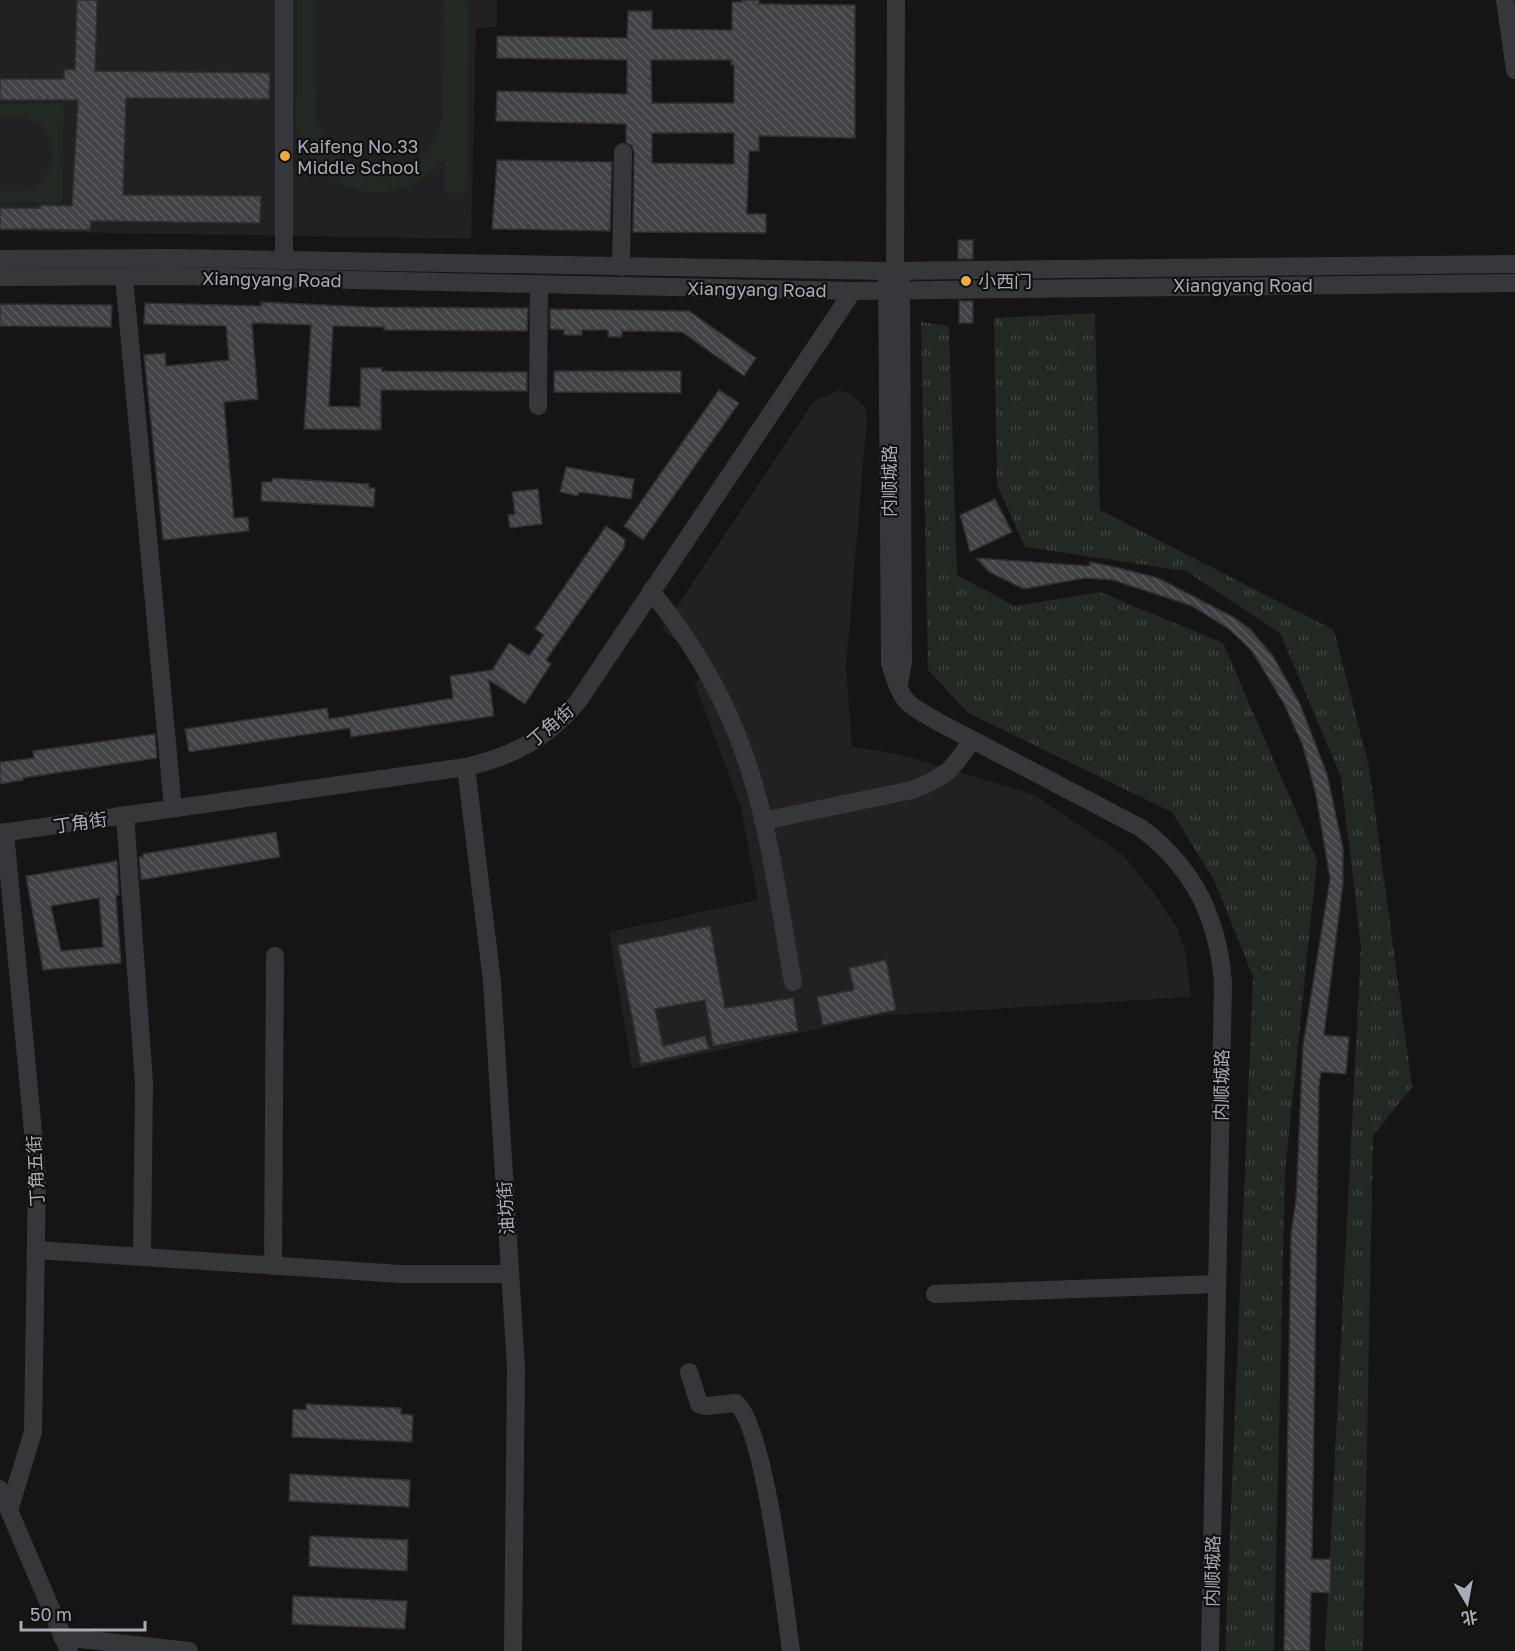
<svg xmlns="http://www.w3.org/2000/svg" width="1515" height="1651" viewBox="0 0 1515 1651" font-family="'Golos Text','Noto Sans SC',sans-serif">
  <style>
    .built { fill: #212123 }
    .grass { fill: #212922 }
    .park { fill: url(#park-tufts) }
    .building { fill: url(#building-back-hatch); stroke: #2f2f32; stroke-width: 1.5; fill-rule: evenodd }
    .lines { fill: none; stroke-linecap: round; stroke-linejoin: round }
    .minor { stroke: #36373b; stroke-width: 18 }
    .poi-dot { fill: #efab34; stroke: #101011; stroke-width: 2 }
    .labels { text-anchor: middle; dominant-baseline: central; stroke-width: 4.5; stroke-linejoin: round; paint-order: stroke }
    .poi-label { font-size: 18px; fill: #a7acb6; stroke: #101011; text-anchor: start }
    .street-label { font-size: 18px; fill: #a7acb6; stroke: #101011 }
  </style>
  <defs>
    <pattern id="park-tufts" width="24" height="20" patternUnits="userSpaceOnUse" patternTransform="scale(1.5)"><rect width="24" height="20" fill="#212922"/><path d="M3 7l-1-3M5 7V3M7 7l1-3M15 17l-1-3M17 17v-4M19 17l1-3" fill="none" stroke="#3e4540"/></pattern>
    <pattern id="building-back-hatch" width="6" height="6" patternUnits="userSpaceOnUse" patternTransform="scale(1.5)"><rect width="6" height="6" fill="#414246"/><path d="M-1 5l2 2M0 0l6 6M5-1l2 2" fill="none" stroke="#5a5b5e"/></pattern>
  </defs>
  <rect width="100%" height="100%" fill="#151516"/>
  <g class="built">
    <path d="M0 0H497V27L476 28 471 239 0 231Z"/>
    <path d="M839 390 852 394 864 406 867 415 846 667 852 747 899 754 1032 794 1123 855 1162 904 1177 928 1185 951 1191 997 877 1016 632 1069 609 932 758 900 741 808 695 684 700 678 680 643 662 629 813 402Z"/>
  </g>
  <g class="grass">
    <path d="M297 0H316C316 28 316 55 316 83 316 94 314 108 316 119 327 165 388 193 424 156 433 147 437 130 442 119L443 0H468L467 193H445V158C425 181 400 195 369 192 334 188 306 163 297 129 294 116 296 101 297 88 297 58 297 29 297 0Z"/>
    <path d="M64 103 62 203 0 202V191C7 191 17 192 24 191 61 181 61 126 24 118 17 116 7 118 0 117V104Z"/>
  </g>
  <g class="park">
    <path d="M1095 313 1100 510 1334 630 1369 767 1412 1087 1373 1136 1363 1651H1325L1361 947 1341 777 1280 633 1186 571 1025 547 997 485 994 318Z"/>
    <path d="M921 322 949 326 957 575 1015 606 1100 592 1223 643 1317 860 1285 1172 1274 1651H1225L1253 977 1215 882 1172 812 968 713 928 670Z"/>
  </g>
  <g class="building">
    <path d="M77 0H97L95 71 270 73 269 99 126 98 123 195 261 196 260 223 91 221 90 230 0 229V208H40V205L72 206 78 100H0V79H64V69L75 70Z"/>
    <path d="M742 0H759V4L855 5V138L759 136V151H749L747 214H766V233L633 232 634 152 632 146 626 142V124L496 121 497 91 627 94V60L497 58V36L627 38 628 11H652V29L732 30V2H742ZM651 60H731V65H734V103H652ZM652 133H734V164L652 163Z"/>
    <path d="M497 160 612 162 610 231 492 229Z"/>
    <rect x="958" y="240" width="15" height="19"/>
    <rect x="959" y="301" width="14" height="22"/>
    <path d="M261 302 368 307 528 308 527 331 384 330V327L333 326 329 406 360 407 361 368H382V371L527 372V391L381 390V430L304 429 311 325 252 323 258 399 224 402 234 518 248 517 249 531 163 540 144 355 165 353 166 366 229 360 226 326 144 324 145 303 261 306Z"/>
    <path d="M0 304 112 305 111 327 0 326Z"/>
    <path d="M550 309 689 311 756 358 744 376 682 332 622 331V337H608V330H582V335H564V330L550 329Z"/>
    <path d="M554 371H681V393L554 392Z"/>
    <path d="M719 390 739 403 643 540 624 526Z"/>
    <path d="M566 467 634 479 631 499 579 492 578 496 560 492Z"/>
    <path d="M273 478 369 484V488H375L374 507 261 501 262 482H272Z"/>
    <path d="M538 489 542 524 510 528 508 515 515 514 512 492Z"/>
    <path d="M995 499 1012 532 970 552 960 515Z"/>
    <path d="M606 526 625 539 624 548 546 660 551 664 525 704 489 680 494 716 351 737 350 728 189 752 185 729 327 708 329 719 453 698 450 676 492 670 509 643 529 656 544 635 535 629Z"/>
    <path d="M976 558 1089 566 1090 562 1115 567 1158 578 1235 618 1251 630 1273 656 1300 704 1327 774 1343 848V883L1324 1035 1349 1037 1346 1074 1321 1072 1319 1087 1312 1559H1331L1330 1593 1311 1592 1310 1651H1284L1291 1234 1296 1200 1303 1045 1330 879 1316 795 1303 746 1284 704 1252 651 1229 629 1192 606 1113 580 1085 578 1024 589 989 572Z"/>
    <path d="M155 734 157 758 23 778V780L0 784V762L34 758 33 751Z"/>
    <path d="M276 832 280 857 141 880 139 857H143V854Z"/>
    <path d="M117 861 119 895 116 896 121 963 43 970 26 876ZM99 898 103 947 61 951 51 906Z"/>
    <path d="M710 926 725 1008 793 998 798 1031 713 1046 705 1000 655 1009 663 1046 705 1036 709 1049 641 1064 618 945Z"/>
    <path d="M886 960 896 1010 823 1025 817 997 854 990 849 968Z"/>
    <path d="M306 1404 401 1408V1414L413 1415 412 1442 292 1437 293 1409 306 1410Z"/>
    <path d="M290 1474 410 1480 409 1507 289 1501Z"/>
    <path d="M310 1536 408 1540 407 1571 309 1566Z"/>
    <path d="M293 1596 407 1601 405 1629 292 1624Z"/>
  </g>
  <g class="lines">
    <g class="minor">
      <path d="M284 0V260"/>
      <path d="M1505 0 1515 70"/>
      <path d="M0 259 174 258 887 271 1515 264"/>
      <path d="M621 267 623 152"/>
      <path d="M887 271 890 663C902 705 906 703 942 724L1141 828C1194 868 1218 918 1223 983L1210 1651"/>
      <path d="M895 271 896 0"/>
      <path d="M0 277 174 276 853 291 1515 283"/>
      <path d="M124 277 173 808"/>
      <path d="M538 406 539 284"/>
      <path d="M651 591C686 634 715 680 736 732 768 810 778 899 793 982"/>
      <path d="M899 685 903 661 901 278"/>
      <path d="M466 767 492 982 516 1367 513 1651"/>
      <path d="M125 815 144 1083 142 1257"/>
      <path d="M763 821 912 790C945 778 953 769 972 740"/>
      <path d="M5 832 37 1175 33 1432 10 1507"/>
      <path d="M0 833 466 767C513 756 549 738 579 700L853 291"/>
      <path d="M37 1250 400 1274H509"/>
      <path d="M273 1266 275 956"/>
      <path d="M935 1294 1217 1284"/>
      <path d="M689 1372 699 1404 706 1406 736 1403C765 1426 785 1608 791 1651"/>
      <path d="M0 1489 69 1651"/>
      <path d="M62 1637 189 1651"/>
    </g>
  </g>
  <g class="poi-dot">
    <circle cx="285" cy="156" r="6"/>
    <circle cx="966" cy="281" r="6"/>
  </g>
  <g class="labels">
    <g class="poi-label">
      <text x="297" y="146">Kaifeng No.33<tspan x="297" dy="21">Middle School</tspan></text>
      <text x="978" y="281">小西门</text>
    </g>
    <g class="street-label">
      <text transform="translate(272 279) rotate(1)">Xiangyang Road</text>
      <text x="1243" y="285">Xiangyang Road</text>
      <text transform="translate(757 289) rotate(1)">Xiangyang Road</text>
      <text transform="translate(889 481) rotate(-90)">内顺城路</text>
      <text transform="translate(550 725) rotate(-41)">丁角街</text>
      <text transform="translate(80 822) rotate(-8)">丁角街</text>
      <text transform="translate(1221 1085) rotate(-89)">内顺城路</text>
      <text transform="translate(35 1171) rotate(-93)">丁角五街</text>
      <text transform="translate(505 1208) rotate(-93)">油坊街</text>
      <text transform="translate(1212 1571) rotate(-89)">内顺城路</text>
    </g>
  </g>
  <g transform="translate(1467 1603) rotate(170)" stroke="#101011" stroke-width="4.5" paint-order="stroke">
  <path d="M0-4.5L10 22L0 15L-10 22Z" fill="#a7acb6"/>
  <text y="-9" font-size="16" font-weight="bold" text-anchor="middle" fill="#a7acb6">北</text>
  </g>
  <path d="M21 1621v9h124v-9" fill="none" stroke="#a7acb6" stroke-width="3"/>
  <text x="30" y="1621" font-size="18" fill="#a7acb6" stroke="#101011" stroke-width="4.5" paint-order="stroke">50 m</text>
</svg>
